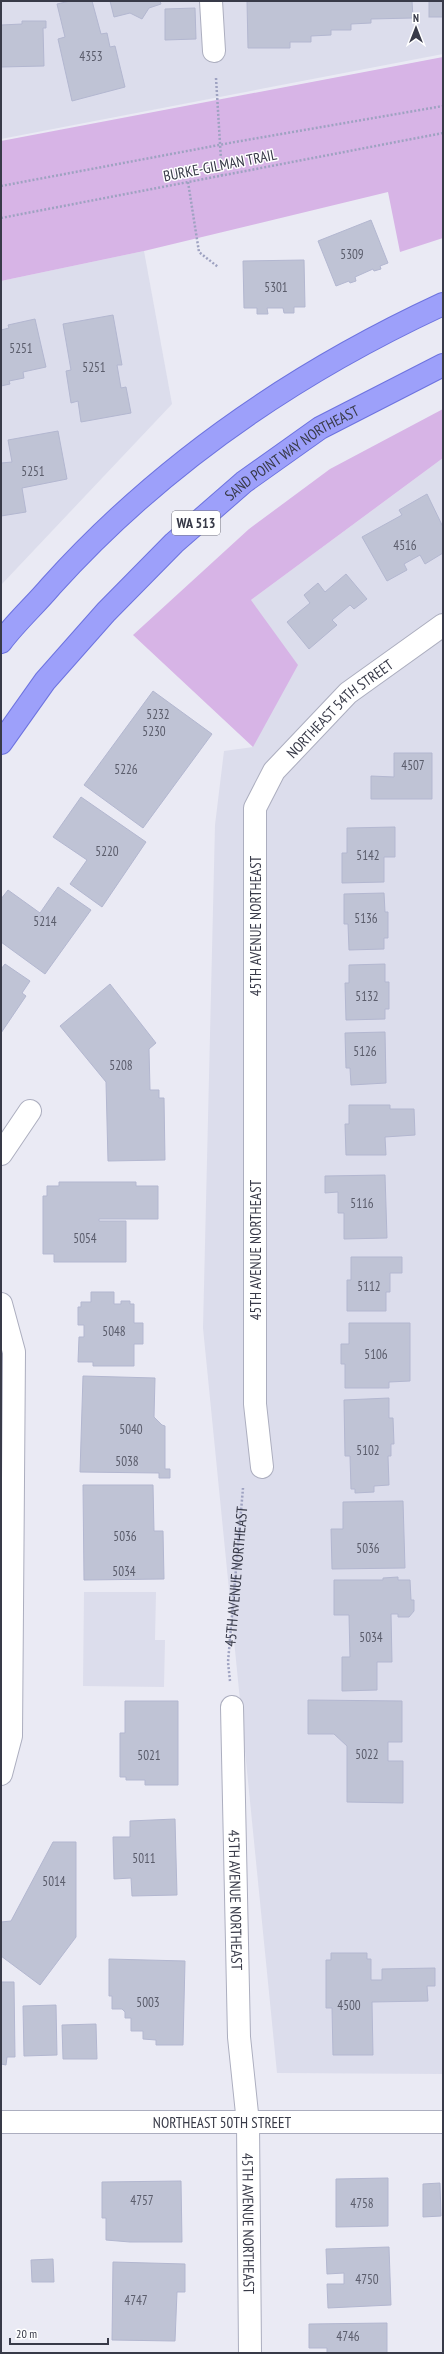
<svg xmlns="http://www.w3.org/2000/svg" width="444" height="2354" viewBox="0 0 444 2354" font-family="'PT Sans Narrow',sans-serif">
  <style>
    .residential { fill: #dcddec }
    .green { fill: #d7b4e6 }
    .building { fill: #bfc3d5; stroke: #b3b7d0 }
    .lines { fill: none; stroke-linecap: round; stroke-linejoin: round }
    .minor-casing { stroke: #acaebf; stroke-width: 24 }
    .major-casing { stroke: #6d73df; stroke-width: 24 }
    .path { stroke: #9ea2c1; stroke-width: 2.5; stroke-dasharray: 2 2; stroke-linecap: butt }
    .minor { stroke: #fff; stroke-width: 22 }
    .major { stroke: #9da0fa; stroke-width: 22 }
    .labels { text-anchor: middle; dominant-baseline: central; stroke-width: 3; stroke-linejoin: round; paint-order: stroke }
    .number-label { font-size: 13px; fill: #5a5c6b }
    .shield { fill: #fff; stroke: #74757f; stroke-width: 1 }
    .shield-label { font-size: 14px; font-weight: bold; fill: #383a48 }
    .street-label { font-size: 15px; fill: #383a48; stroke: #fff }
  </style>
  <rect width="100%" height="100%" fill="#eaeaf4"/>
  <g class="residential">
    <path d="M1 1H443V54L1 139Z"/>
    <path d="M144 251 172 404 1 585V281Z"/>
    <path d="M443 458V2074L277 2073 203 1328 215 825 224 751 253 747 251 600Z"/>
    <path d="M84 1592H156L155 1640H165L164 1687 83 1686Z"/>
  </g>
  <g class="green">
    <path d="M443 57V238L400 252 388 192 144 251 1 281V141Z"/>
    <path d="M443 409V458L251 600 298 665 253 747 133 635 249 529 330 469Z"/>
  </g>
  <g class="building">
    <path d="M70 1H92L101 34 107 33 110 47 115 46 125 87 72 101 58 39 65 37 57 4Z"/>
    <path d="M110 1H160L161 4 149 8 142 19 130 13 114 17Z"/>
    <path d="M247 1H412L413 18 371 19V23L351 24V30H331V35L311 36V42H290V48H248Z"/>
    <rect x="429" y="1" width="14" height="16"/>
    <path d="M195 8 196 39 165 40V9Z"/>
    <path d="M22 21H46V28H43L44 66 1 67V25L22 24Z"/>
    <path d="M371 220 388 263 380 266 381 269 374 271 373 269 355 277 356 281 350 283 349 281 336 286 318 241Z"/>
    <path d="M304 260 305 307H294V313H284L283 308H267L268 314H257V308H244L243 261Z"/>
    <path d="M113 315 122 365H117L121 388 126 387 131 413 81 422 78 401 71 403 66 371 71 370 63 324Z"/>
    <path d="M35 319 46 367 23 372 24 378 9 381 10 384 1 386V330L9 328 8 325Z"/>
    <path d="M58 431 67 479 22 488 26 512 1 516V463L12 462 8 440Z"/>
    <path d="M427 494 443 527V553L425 564 420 555 404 564 407 570 387 581 362 537 402 515 399 510Z"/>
    <path d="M346 574 367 599 354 609 350 605 332 620 337 625 309 649 287 622 310 603 304 595 318 583 325 592Z"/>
    <path d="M153 691 212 734 143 828 84 785Z"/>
    <path d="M394 753H432V799H371V776L394 777Z"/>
    <path d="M81 797 146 842 102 907 70 884 87 860 53 837Z"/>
    <path d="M395 827V857H384V882L342 883V853H347V828Z"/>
    <path d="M58 887 91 910 45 974 1 942V899L8 890 40 913Z"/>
    <path d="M384 893 385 912H388V938H384V949L349 950 348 924H344V894Z"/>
    <path d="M5 964 30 981 22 993 26 996 1 1033V969Z"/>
    <path d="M385 964V982H389V1009H385V1019L346 1020 345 983H349V965Z"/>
    <path d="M110 984 156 1043 149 1049 150 1090H159V1098H164L165 1160 108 1161 106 1082 60 1026Z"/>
    <path d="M385 1032 386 1083 351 1085 350 1068H346L345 1033Z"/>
    <path d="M349 1105H390V1109H414L415 1135 385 1137 386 1155H346L345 1124H349Z"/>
    <path d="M385 1175 387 1238 344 1239V1213H338V1192L325 1193V1176Z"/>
    <path d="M59 1182H136V1186H158V1219H99V1221H126V1262H54V1254H43V1196H47V1186H59Z"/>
    <path d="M351 1257H402V1273H390V1292H386V1311H347V1280H351Z"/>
    <path d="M91 1292H114V1304H121V1301H130V1304H134V1323H143V1344H134V1366H93V1362H78L79 1337H84V1325H78V1307H81V1302H91Z"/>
    <path d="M349 1323H410V1381L389 1382V1388H345V1364H341V1344H349Z"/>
    <path d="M83 1376 155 1378 154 1417 162 1425 165 1426V1469H170V1478H159V1473L80 1472Z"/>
    <path d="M389 1398V1418H393L394 1444H391V1456H388L389 1485 374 1486V1492L355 1493V1489H351L350 1456H345L344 1400Z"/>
    <path d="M83 1485H153L154 1531H163L164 1579 84 1580Z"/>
    <path d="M403 1501 405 1568 332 1569 331 1529H343V1502Z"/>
    <path d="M398 1577V1580H410L411 1600H414V1611L409 1617H398V1614H391L392 1662H377V1690L342 1691V1657H350L349 1615H334V1580H383V1578Z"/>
    <path d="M308 1700 402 1701V1742H388V1761H403V1803L347 1802V1746L334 1734H308Z"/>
    <path d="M125 1701H178V1785H145V1780H126V1777H120V1733H125Z"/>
    <path d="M175 1819 177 1895 132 1896 131 1878 114 1879 113 1837H130V1821Z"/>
    <path d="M53 1842H76V1937L40 1985 1 1956V1922L11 1921Z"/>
    <path d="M331 1953H367V1959H371V1980H382V1969L435 1968V1986H427L428 2001 372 2002 373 2055H333L332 2008H326V1960H331Z"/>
    <path d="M109 1959 185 1961 183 2045H156V2040L143 2039V2031H131V2018H125V2012L122 2009H112V1996H109Z"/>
    <path d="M1 1982H14L15 2057H7L6 2065 1 2064Z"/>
    <path d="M56 2005 57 2055 24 2056 23 2006Z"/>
    <path d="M96 2024 97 2059H63L62 2025Z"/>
    <path d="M388 2178V2226L336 2227V2179Z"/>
    <path d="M181 2181 182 2242H130L106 2240V2218H102V2182Z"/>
    <path d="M440 2183 441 2216 423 2217V2184Z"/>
    <path d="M389 2247 391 2305 328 2308 327 2284H344V2273L327 2274 326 2249Z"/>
    <path d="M53 2259 54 2282H32L31 2260Z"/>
    <path d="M113 2262 185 2264V2292H177L175 2341 112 2340Z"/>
    <path d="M387 2323V2353H327V2348H309V2324Z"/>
  </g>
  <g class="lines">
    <defs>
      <g id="minor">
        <path d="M211 1 214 51"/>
        <path d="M1 1154 30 1111"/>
        <path d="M1 1304 14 1352 11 1736 1 1774"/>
        <path id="s2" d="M262 1467 255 1404V808L274 771 348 693 443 625"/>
        <path id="s3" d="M232 1707 239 2037 248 2123 250 2353"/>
        <path id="s4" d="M1 2122H443"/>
      </g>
      <g id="major">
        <path d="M1 642C16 622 35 605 51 586 161 464 294 373 443 304"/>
        <path id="s5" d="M1 743 45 681 106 612 174 543 244 482 320 428 443 365"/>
      </g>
    </defs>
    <use href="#minor" class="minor-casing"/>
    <use href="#major" class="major-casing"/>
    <g class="path">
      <path d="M216 78 222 176"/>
      <path d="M188 182 199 252 218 267"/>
      <path d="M1 186 235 142 443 106"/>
      <path d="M1 218 443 133"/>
      <path id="s1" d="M230 1681 228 1662 243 1488"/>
    </g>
    <use href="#minor" class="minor"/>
    <use href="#major" class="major"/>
  </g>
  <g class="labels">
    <g class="number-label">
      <text x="91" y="56">4353</text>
      <text x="352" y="254">5309</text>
      <text x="276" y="287">5301</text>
      <text x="21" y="348">5251</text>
      <text x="94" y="367">5251</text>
      <text x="33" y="471">5251</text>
      <text x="405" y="545">4516</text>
      <text x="158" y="714">5232</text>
      <text x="154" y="731">5230</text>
      <text x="413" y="765">4507</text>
      <text x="126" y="769">5226</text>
      <text x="107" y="851">5220</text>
      <text x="368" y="855">5142</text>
      <text x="366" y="918">5136</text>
      <text x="45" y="921">5214</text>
      <text x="367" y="996">5132</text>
      <text x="365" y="1051">5126</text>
      <text x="121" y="1065">5208</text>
      <text x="362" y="1203">5116</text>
      <text x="85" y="1238">5054</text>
      <text x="369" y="1286">5112</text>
      <text x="114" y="1331">5048</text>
      <text x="376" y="1354">5106</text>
      <text x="131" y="1429">5040</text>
      <text x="368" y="1450">5102</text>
      <text x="127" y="1461">5038</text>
      <text x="125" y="1536">5036</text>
      <text x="368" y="1548">5036</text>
      <text x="124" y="1571">5034</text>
      <text x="371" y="1637">5034</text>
      <text x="367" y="1754">5022</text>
      <text x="149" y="1755">5021</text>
      <text x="144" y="1858">5011</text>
      <text x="54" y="1881">5014</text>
      <text x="148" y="2002">5003</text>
      <text x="349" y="2005">4500</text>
      <text x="142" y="2200">4757</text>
      <text x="362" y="2203">4758</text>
      <text x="367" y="2279">4750</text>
      <text x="136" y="2300">4747</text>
      <text x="348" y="2336">4746</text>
    </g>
    <rect class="shield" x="172" y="511" width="48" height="24" rx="3"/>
    <g class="shield-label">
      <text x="196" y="523">WA 513</text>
    </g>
    <g class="street-label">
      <text transform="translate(220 165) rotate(-11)">BURKE-GILMAN TRAIL</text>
      <text stroke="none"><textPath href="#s5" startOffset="414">SAND POINT WAY NORTHEAST</textPath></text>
      <text stroke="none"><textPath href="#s2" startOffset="792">NORTHEAST 54TH STREET</textPath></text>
      <text transform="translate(255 926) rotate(-90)">45TH AVENUE NORTHEAST</text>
      <text transform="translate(255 1250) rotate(-90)">45TH AVENUE NORTHEAST</text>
      <text stroke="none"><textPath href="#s1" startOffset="105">45TH AVENUE NORTHEAST</textPath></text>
      <text stroke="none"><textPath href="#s3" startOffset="193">45TH AVENUE NORTHEAST</textPath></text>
      <text stroke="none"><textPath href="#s4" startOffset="221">NORTHEAST 50TH STREET</textPath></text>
      <text stroke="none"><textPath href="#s3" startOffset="517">45TH AVENUE NORTHEAST</textPath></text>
    </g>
  </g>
  <rect width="444" height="2354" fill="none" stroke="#383a48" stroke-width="4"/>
  <g transform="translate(416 28)" stroke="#ffffff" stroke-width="3" paint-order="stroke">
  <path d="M0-3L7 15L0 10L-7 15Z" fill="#383a48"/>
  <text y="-6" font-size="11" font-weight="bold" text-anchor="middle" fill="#383a48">N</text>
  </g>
  <path d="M10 2338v6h98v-6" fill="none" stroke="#383a48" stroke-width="2"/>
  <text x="16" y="2338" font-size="12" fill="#383a48" stroke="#ffffff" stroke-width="3" paint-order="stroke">20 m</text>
</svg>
